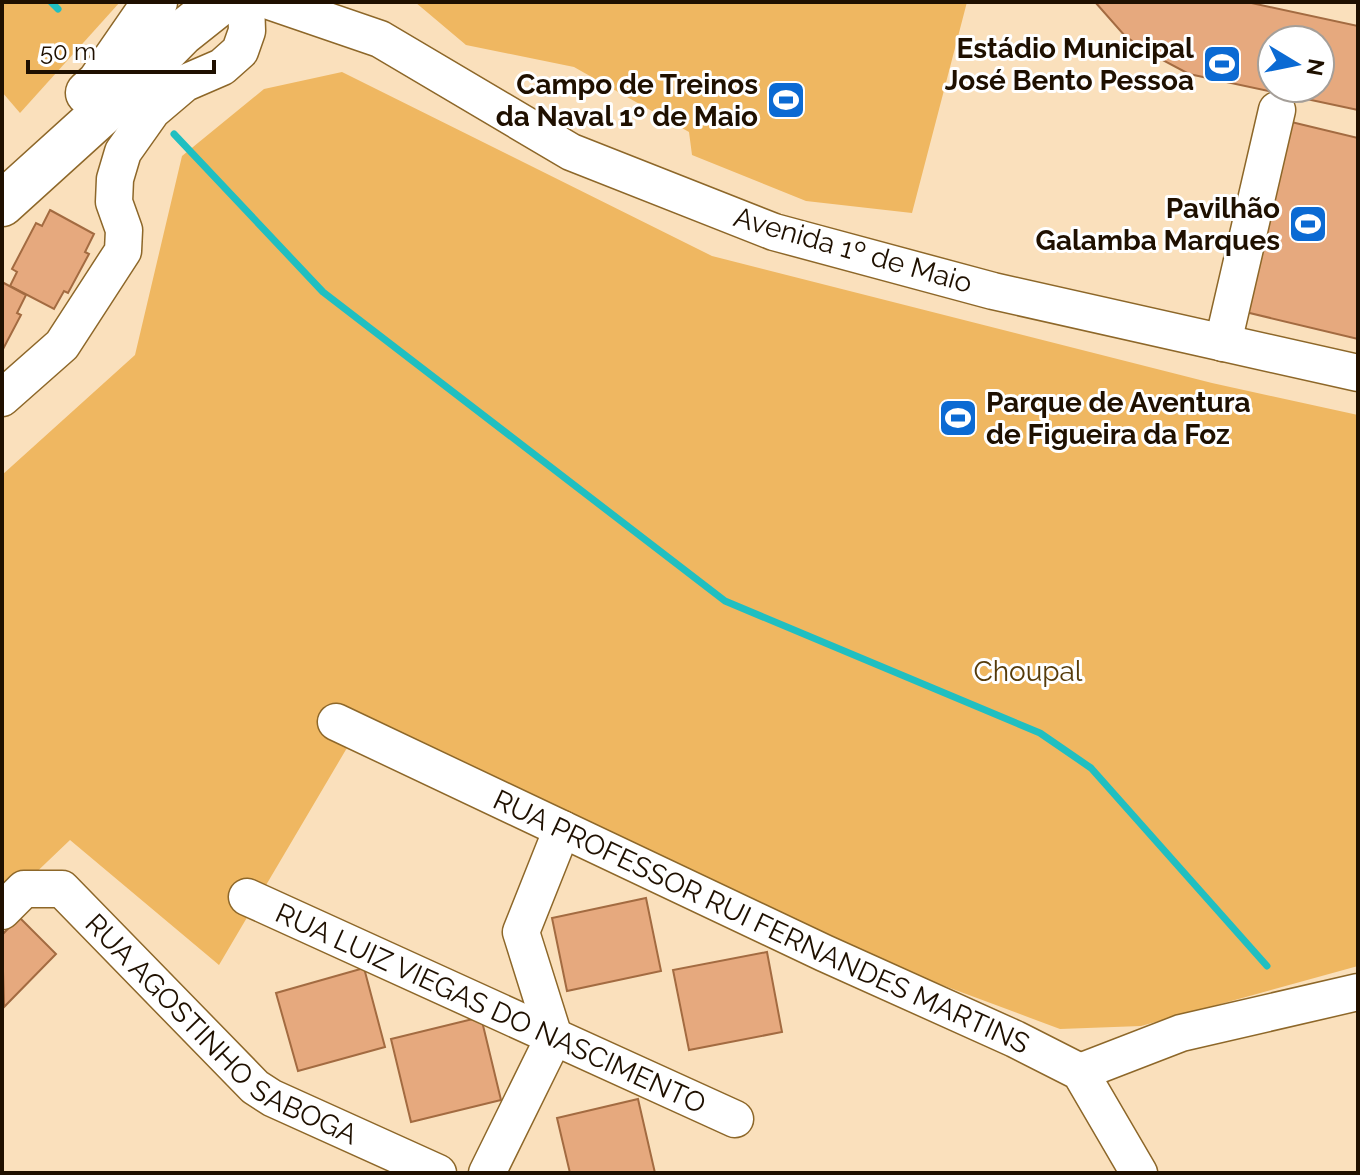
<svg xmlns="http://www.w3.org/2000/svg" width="1360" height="1175" viewBox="0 0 1360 1175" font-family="Raleway,sans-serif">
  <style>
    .green { fill: #efb761 }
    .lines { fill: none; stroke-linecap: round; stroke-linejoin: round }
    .stream { stroke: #20bfc1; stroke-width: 7 }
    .building { fill: #e6a97e; stroke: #a36b41; stroke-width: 2; fill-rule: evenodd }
    .minor-casing { stroke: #8d6729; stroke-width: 39 }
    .major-casing { stroke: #8d6729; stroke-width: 47 }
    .minor { stroke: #fff; stroke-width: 36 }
    .major { stroke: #fff; stroke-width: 44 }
    .labels { text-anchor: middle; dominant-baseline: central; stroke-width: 6; stroke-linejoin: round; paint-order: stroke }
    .poi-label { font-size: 28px; font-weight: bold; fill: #1f1000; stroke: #fff; text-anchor: end }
    .street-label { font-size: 28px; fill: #1f1000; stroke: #fff }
    .park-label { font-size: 28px; fill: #563b0a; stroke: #fff }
  </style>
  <rect width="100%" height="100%" fill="#fae0bc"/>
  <g class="green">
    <path d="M2 2H120L20 113 2 92Z"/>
    <path d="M415 2H967L912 213 806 201 692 155 689 132 574 67 466 45Z"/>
    <path d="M342 72 712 256 1212 383 1358 415V966L1141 1026 1060 1029 872 959 364 719 219 965 70 840 2 905V475L135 355 182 156 264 89Z"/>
  </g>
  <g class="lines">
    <g class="stream">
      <path d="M51 2 58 9"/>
      <path d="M174 134 323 292 725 601 1040 733 1091 768 1267 966"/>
    </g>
  </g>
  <g class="building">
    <path d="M1095 2H1247L1358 26V110L1189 74 1153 55 1125 36ZM1272 40H1320V88H1272Z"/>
    <path d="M1283 120 1358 138V339L1237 310Z"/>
    <path d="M50 210 94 234 85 252 89 254 68 293 64 291 54 309 10 286 17 272 12 269 36 223 42 226Z"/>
    <path d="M2 282 26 295 17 313 21 315 2 351Z"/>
    <path d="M646 898 661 971 567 991 552 918Z"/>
    <path d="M19 917 56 954 4 1007 2 935Z"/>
    <path d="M767 952 782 1032 689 1050 673 970Z"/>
    <path d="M364 968 385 1047 298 1071 276 993Z"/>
    <path d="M481 1017 501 1100 411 1122 391 1039Z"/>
    <path d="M638 1099 655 1173H570L557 1118Z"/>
  </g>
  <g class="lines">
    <defs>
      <g id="minor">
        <path d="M272 2 380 39 571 152 774 232 993 291 1358 373"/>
        <path d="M1223 343 1277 110"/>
        <path d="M2 398 62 345 123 251 124 230 114 202 115 179 123 152 152 111 185 83 222 67 240 51 247 31 246 2"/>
        <path id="s1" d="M336 722 824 953 1015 1039 1080 1072 1139 1173"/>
        <path id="s2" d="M247 897 735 1119"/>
        <path id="s3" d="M2 911 24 889H62L255 1087 272 1098 438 1173"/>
        <path d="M1080 1072 1181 1033 1358 992"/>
        <path d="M487 1173 554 1037 521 932 562 829"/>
      </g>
      <g id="major">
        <path d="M88 93 99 83 155 2"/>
        <path d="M2 204 109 107 182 33 221 2"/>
      </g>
    </defs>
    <use href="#minor" class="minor-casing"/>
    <use href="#major" class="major-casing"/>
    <use href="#minor" class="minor"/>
    <use href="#major" class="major"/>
  </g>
  <defs>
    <symbol id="stadium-square" viewBox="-11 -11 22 22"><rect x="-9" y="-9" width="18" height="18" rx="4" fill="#0b6ad3" stroke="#fff"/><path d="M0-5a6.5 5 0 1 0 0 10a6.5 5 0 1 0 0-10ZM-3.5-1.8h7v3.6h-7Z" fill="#fff"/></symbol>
  </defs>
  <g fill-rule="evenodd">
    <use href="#stadium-square" x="1200" y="42" width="44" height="44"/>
    <use href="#stadium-square" x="764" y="78" width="44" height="44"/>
    <use href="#stadium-square" x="1286" y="202" width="44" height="44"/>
    <use href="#stadium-square" x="936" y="396" width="44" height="44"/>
  </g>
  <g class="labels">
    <g class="poi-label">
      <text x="1194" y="48">Estádio Municipal<tspan x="1194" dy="32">José Bento Pessoa</tspan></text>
      <text x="758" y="84">Campo de Treinos<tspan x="758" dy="32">da Naval 1º de Maio</tspan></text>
      <text x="1280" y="208">Pavilhão<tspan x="1280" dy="32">Galamba Marques</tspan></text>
      <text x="986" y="402" text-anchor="start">Parque de Aventura<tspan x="986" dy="32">de Figueira da Foz</tspan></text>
    </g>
    <g class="street-label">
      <text transform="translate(853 250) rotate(16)">Avenida 1º de Maio</text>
      <text stroke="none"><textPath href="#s1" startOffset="470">RUA PROFESSOR RUI FERNANDES MARTINS</textPath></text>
      <text stroke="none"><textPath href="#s2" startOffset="268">RUA LUIZ VIEGAS DO NASCIMENTO</textPath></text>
      <text stroke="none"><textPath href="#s3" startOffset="284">RUA AGOSTINHO SABOGA</textPath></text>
    </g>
    <g class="park-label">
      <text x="1028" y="671">Choupal</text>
    </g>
  </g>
  <rect width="1360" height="1175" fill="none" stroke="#1f1000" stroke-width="8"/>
  <g transform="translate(1296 64) rotate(100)"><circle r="38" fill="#ffffff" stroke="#a59f99" stroke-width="2"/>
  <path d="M0-6L14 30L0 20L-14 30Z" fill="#0b6ad3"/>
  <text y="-12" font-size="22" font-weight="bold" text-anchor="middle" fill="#1f1000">N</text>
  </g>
  <path d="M28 60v12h186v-12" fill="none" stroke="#1f1000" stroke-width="4"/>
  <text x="40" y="60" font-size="24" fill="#1f1000" stroke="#ffffff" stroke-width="6" paint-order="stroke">50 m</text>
</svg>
